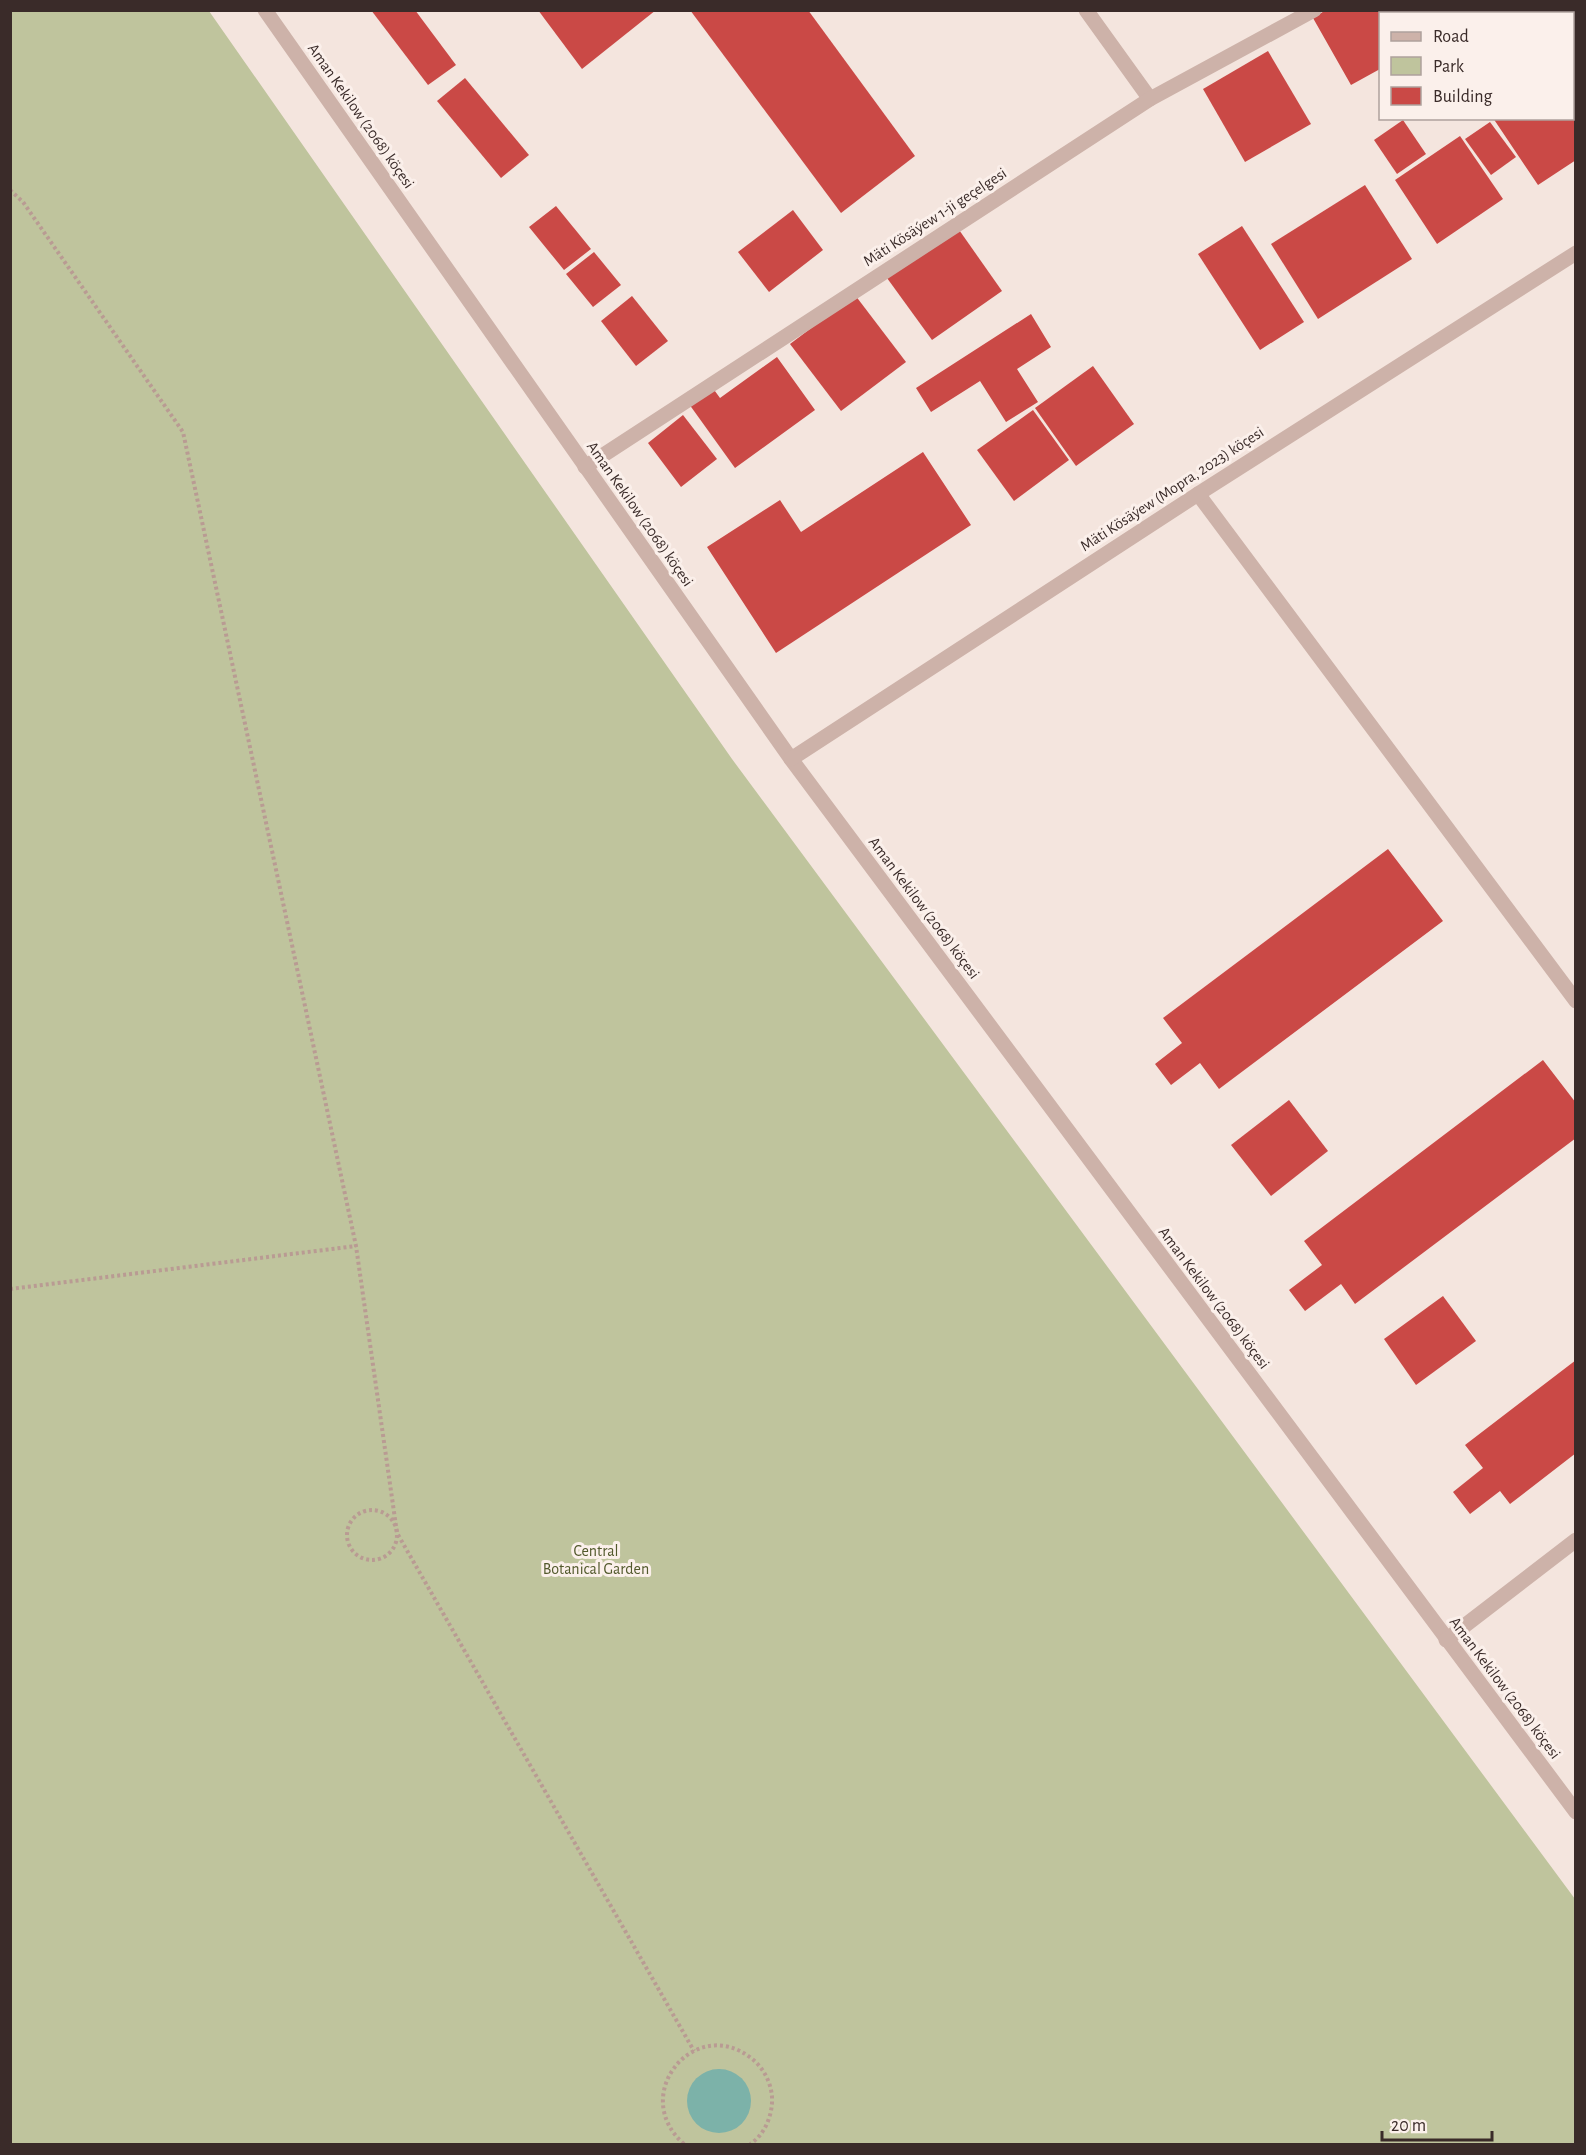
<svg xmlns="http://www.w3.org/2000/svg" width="1586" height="2155" viewBox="0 0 1586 2155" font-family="'Alegreya Sans',sans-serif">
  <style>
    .green { fill: #bfc49d }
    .water { fill: #7cb2a9 }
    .building { fill: #ca4946 }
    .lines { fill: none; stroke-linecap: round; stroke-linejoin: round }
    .path { stroke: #b99b93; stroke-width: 4; stroke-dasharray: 3 3; stroke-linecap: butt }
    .minor { stroke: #cdb2a9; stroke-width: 15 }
    .labels { text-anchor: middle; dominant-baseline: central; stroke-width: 6; stroke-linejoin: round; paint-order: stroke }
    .street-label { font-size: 16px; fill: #3a2b29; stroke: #fbf0eb }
    .park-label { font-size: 16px; fill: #52592c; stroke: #fbf0eb }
  </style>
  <rect width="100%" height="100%" fill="#f4e5de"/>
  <path class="green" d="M11 11H209L732 759 1575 1899V2144H11Z"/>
  <circle class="water" cx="719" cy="2101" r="32"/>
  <g class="building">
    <path d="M371 10H415L456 65 428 85Z"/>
    <path d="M538 10H656L582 69Z"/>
    <path d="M690 10H808L915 156 841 213Z"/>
    <path d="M1326 10H1383L1385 14H1380V69L1351 85 1313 18Z"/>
    <path d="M1268 51 1311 124 1245 162 1203 89Z"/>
    <path d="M465 78 529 155 501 178 437 101Z"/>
    <path d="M1572 100 1576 104V160L1538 185 1493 118H1572Z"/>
    <path d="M1403 120 1426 154 1397 174 1374 140Z"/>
    <path d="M1490 122 1516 157 1491 175 1465 139Z"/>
    <path d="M1460 136 1503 199 1437 244 1395 180Z"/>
    <path d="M1365 185 1412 259 1318 319 1271 244Z"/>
    <path d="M556 206 591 249 564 270 529 227Z"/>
    <path d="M793 210 823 250 769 292 738 252Z"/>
    <path d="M1242 226 1304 322 1260 350 1198 254Z"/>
    <path d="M957 227 1002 291 932 340 887 278Z"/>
    <path d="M594 252 621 285 593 307 566 274Z"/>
    <path d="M855 295 906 362 841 411 790 344Z"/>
    <path d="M632 296 668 341 636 366 601 321Z"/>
    <path d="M1031 314 1051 347 1017 369 1038 402 1006 422 980 381 931 412 916 388Z"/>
    <path d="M777 357 815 410 735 468 689 404 712 387 720 398Z"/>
    <path d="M1093 366 1134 424 1076 466 1035 408Z"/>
    <path d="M1033 410 1069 460 1014 501 977 450Z"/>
    <path d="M683 415 717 459 681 487 648 443Z"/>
    <path d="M923 452 971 525 776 653 707 547 780 500 801 532Z"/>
    <path d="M1388 849 1443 921 1219 1089 1200 1063 1171 1085 1155 1064 1182 1043 1163 1018Z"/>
    <path d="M1543 1060 1576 1103V1138L1355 1304 1341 1284 1305 1311 1289 1290 1322 1265 1304 1241Z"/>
    <path d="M1289 1100 1328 1151 1271 1196 1231 1145Z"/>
    <path d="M1443 1296 1476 1341 1416 1385 1384 1339Z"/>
    <path d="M1576 1360V1453L1510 1504 1500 1491 1470 1514 1453 1492 1483 1468 1465 1445Z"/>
  </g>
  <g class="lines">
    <g class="path">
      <path d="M10 190 23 202 183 432 356 1246 397 1533 694 2051"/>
      <path d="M10 1289 356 1246"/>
      <circle cx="372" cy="1535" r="25"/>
      <path d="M684 2144C628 2095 695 2014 751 2058 763 2067 771 2082 772 2097 773 2114 765 2135 750 2144"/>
    </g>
    <g class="minor">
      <path d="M265 10 791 759 1576 1812"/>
      <path d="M1086 10 1150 99"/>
      <path d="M585 467 1150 99 1314 10"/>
      <path d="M1198 494 1576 1001"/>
      <path d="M791 759 1198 494 1576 253"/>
      <path d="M1446 1640 1576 1540"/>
    </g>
  </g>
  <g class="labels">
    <g class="street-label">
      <text transform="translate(361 116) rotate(55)">Aman Kekilow (2068) köçesi</text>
      <text transform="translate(935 217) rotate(-33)">Mäti Kösäýew 1-ji geçelgesi</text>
      <text transform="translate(1172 489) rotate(-33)">Mäti Kösäýew (Mopra, 2023) köçesi</text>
      <text transform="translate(640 514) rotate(55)">Aman Kekilow (2068) köçesi</text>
      <text transform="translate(924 908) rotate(53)">Aman Kekilow (2068) köçesi</text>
      <text transform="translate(1214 1298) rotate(53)">Aman Kekilow (2068) köçesi</text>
      <text transform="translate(1505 1688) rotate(53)">Aman Kekilow (2068) köçesi</text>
    </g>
    <g class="park-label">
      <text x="596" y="1551">Central<tspan x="596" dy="18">Botanical Garden</tspan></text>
    </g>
  </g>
  <rect width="1586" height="2155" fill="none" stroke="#3a2b29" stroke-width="24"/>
  <rect x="1379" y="12" width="195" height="108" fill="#fbf0eb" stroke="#aea19d" stroke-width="1.5"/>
  <rect x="1391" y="32" width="30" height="9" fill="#cdb2a9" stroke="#aea19d" stroke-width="1.5"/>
  <text x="1433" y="42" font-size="18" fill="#3a2b29">Road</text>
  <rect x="1391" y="57" width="30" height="18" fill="#bfc49d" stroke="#aea19d" stroke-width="1.5"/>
  <text x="1433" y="72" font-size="18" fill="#3a2b29">Park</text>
  <rect x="1391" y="87" width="30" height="18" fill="#ca4946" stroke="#aea19d" stroke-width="1.5"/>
  <text x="1433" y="102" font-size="18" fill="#3a2b29">Building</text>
  <path d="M1382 2131v9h110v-9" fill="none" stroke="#3a2b29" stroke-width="3"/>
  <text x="1391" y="2131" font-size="18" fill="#3a2b29" stroke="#fbf0eb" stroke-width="4.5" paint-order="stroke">20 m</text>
</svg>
